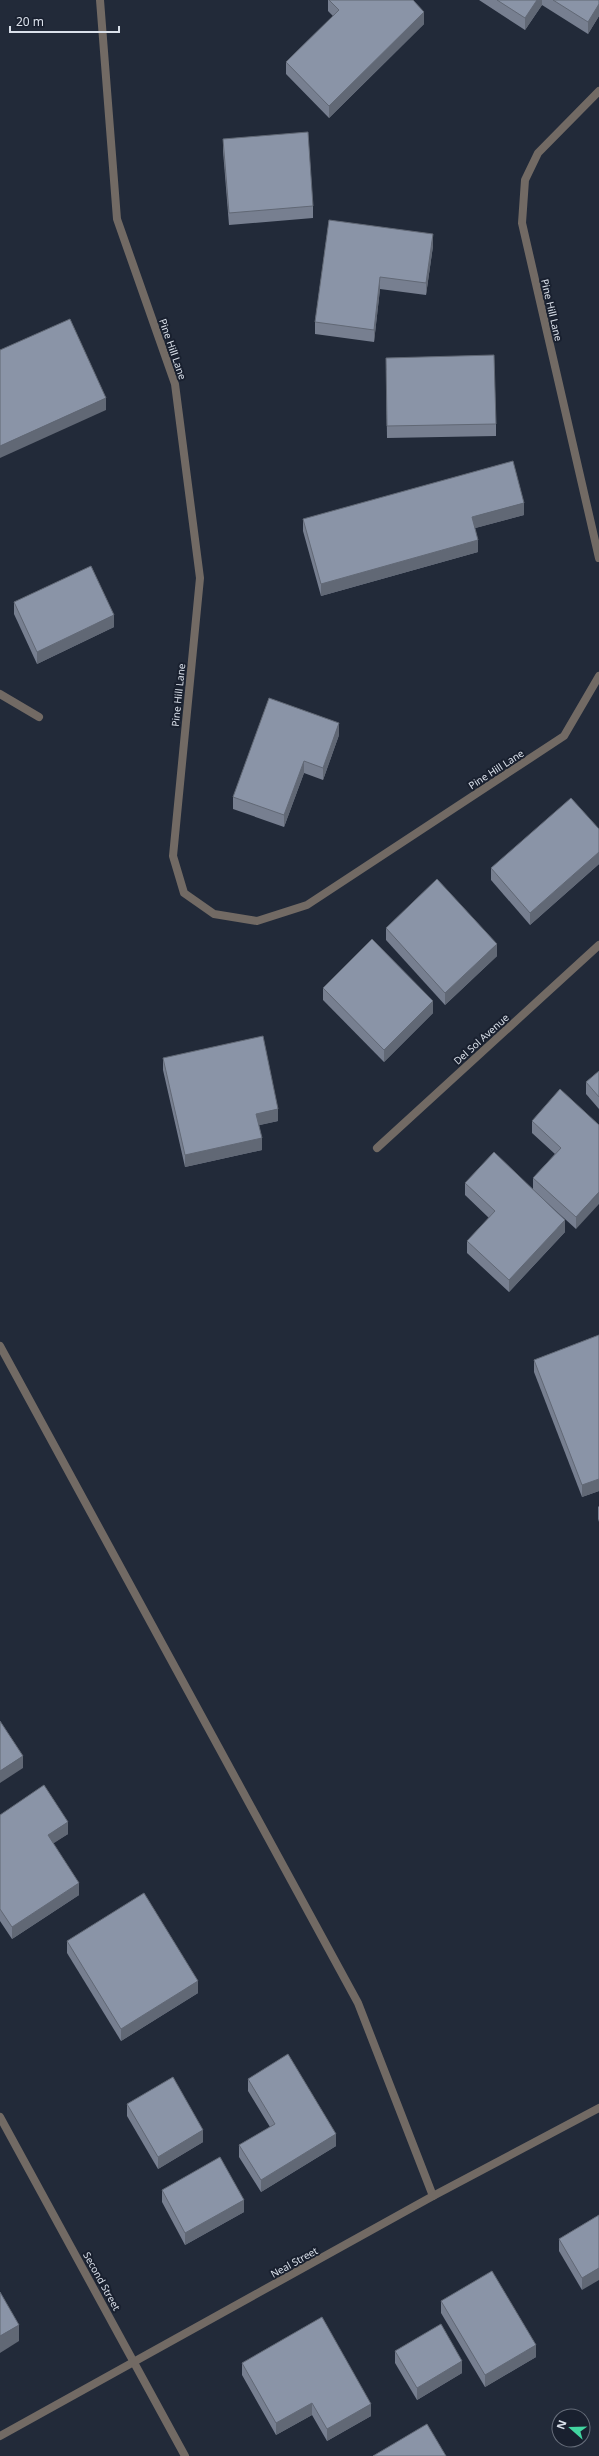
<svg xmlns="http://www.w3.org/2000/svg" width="599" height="2456" viewBox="0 0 599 2456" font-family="'Noto Sans',sans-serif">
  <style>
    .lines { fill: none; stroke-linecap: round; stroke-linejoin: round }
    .minor { stroke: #726a64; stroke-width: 8 }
    .wall { fill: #777f90 }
    .shaded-wall { fill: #616875 }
    .building { fill: #8a94a7; stroke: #616875 }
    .labels { text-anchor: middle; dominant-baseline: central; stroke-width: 4; stroke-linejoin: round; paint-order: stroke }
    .street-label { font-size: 10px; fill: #dae0ea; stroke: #19202f }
  </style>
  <rect width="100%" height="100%" fill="#222a39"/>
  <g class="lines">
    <g class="minor">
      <path d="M100 0 117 219 175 384 200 578 173 856 184 893 214 914 257 921 307 905 564 736 599 676"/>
      <path d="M599 91 538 153 525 180 522 223 599 558"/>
      <path d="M0 694 39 717"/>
      <path d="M377 1148 599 945"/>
      <path d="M0 1346 358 2003 433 2196"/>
      <path d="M0 2117 185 2456"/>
      <path d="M0 2436 433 2196 599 2108"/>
    </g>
  </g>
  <g class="wall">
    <path d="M328 0H413L424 24 329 118 286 74V62L333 16 328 11Z"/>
    <path d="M479 0H599V16L588 34 542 5 525 30Z"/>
    <path d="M223 139 313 206V218L229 225 223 151Z"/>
    <path d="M329 220 433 246 426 295 380 289 374 342 315 334V322Z"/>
    <path d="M386 370 496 424V436L387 438Z"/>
    <path d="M524 515 475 528 478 552 321 596 303 531V519Z"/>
    <path d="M14 602 114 627 37 664 14 614Z"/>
    <path d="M339 735 323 780 304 773 284 827 233 809V797Z"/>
    <path d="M599 829V864L530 925 491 880V868Z"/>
    <path d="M386 928 497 956 445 1005 386 940Z"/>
    <path d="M323 988 433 1013 384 1062 323 1000Z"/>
    <path d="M163 1058 278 1121 259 1125 262 1150 185 1167 163 1070Z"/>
    <path d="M599 1071V1109L586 1094V1082Z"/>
    <path d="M532 1121 599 1125 576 1229 533 1190V1178L555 1154 532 1133Z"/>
    <path d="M465 1183 565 1232 509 1292 467 1253V1241L489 1218 465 1195Z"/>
    <path d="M599 1335V1491L582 1497 534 1372V1360Z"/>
    <path d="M599 1506V1522L598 1519V1507Z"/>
    <path d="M0 1815 68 1834 53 1843 79 1895 12 1939 0 1921Z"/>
    <path d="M67 1941 198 1993 121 2041 67 1953Z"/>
    <path d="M248 2079 336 2146 261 2192 239 2157V2145L270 2127 248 2091Z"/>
    <path d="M127 2104 203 2142 158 2169 127 2116Z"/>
    <path d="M162 2190 244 2212 185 2245 162 2202Z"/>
    <path d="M599 2215 582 2290 559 2251V2239Z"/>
    <path d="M441 2301 536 2357 485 2387 441 2313Z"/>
    <path d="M395 2351 462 2373 417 2400 395 2363Z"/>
    <path d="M242 2363 371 2416 327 2441 312 2415 276 2435 242 2375Z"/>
  </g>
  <g class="shaded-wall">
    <path d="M537 0H542V5L525 30V18Z"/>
    <path d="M599 4V16L588 34V22Z"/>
    <path d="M424 12V24L329 118V106Z"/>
    <path d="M433 234V246L426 295V283Z"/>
    <path d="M380 277V289L374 342V330Z"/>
    <path d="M106 398V410L0 458V446Z"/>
    <path d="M524 503V515L472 529V517Z"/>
    <path d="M478 540V552L321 596V584Z"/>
    <path d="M114 615V627L37 664V652Z"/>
    <path d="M339 723V735L323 780V768Z"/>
    <path d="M304 761V773L284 827V815Z"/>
    <path d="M599 852V864L530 925V913Z"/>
    <path d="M497 944V956L445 1005V993Z"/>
    <path d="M433 1001V1013L384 1062V1050Z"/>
    <path d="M278 1109V1121L256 1126V1114Z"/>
    <path d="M262 1138V1150L185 1167V1155Z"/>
    <path d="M599 1192V1204L576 1229V1217Z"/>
    <path d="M565 1220V1232L509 1292V1280Z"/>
    <path d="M599 1479V1491L582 1497V1485Z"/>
    <path d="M23 1756V1768L0 1783V1771Z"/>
    <path d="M68 1822V1834L48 1847V1835Z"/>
    <path d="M79 1883V1895L12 1939V1927Z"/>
    <path d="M198 1981V1993L121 2041V2029Z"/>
    <path d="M203 2130V2142L158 2169V2157Z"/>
    <path d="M336 2134V2146L261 2192V2180Z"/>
    <path d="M244 2200V2212L185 2245V2233Z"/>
    <path d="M599 2268V2280L582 2290V2278Z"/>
    <path d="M19 2325V2341L0 2353V2336Z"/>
    <path d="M536 2345V2357L485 2387V2375Z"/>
    <path d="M462 2361V2373L417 2400V2388Z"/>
    <path d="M312 2403V2415L276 2435V2423Z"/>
    <path d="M371 2404V2416L327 2441V2429Z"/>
  </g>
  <g class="building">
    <path d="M329 0H413L424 12 329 106 286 62 339 10Z"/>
    <path d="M497 0H537L525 18Z"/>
    <path d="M553 0H599V4L588 22Z"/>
    <path d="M308 132 313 206 229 213 223 139Z"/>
    <path d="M329 220 433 234 426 283 380 277 374 330 315 322Z"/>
    <path d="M70 319 106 398 0 446V350Z"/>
    <path d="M494 355 496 424 387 426 386 358Z"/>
    <path d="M513 461 524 503 472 517 478 540 321 584 303 519Z"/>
    <path d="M91 566 114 615 37 652 14 602Z"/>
    <path d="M269 698 339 723 323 768 304 761 284 815 233 797Z"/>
    <path d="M571 798 599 829V852L530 913 491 868Z"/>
    <path d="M437 879 497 944 445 993 386 928Z"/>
    <path d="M372 939 433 1001 384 1050 323 988Z"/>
    <path d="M263 1036 278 1109 256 1114 262 1138 185 1155 163 1058Z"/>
    <path d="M599 1071V1097L586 1082Z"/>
    <path d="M560 1089 599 1125V1192L576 1217 533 1178 561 1148 532 1121Z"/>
    <path d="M494 1152 565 1220 509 1280 467 1241 495 1211 465 1183Z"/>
    <path d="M599 1335V1479L582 1485 534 1360Z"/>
    <path d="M0 1721 23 1756 0 1771Z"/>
    <path d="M44 1785 68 1822 48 1835 79 1883 12 1927 0 1909V1815Z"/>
    <path d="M144 1893 198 1981 121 2029 67 1941Z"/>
    <path d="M288 2054 336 2134 261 2180 239 2145 275 2124 248 2079Z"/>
    <path d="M173 2077 203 2130 158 2157 127 2104Z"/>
    <path d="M220 2157 244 2200 185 2233 162 2190Z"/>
    <path d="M599 2215V2268L582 2278 559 2239Z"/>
    <path d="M492 2271 536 2345 485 2375 441 2301Z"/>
    <path d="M0 2292 19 2325 0 2336Z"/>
    <path d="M322 2317 371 2404 327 2429 312 2403 276 2423 242 2363Z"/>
    <path d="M441 2324 462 2361 417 2388 395 2351Z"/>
    <path d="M427 2424 446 2456H373Z"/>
  </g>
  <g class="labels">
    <g class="street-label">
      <text transform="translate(552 310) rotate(77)">Pine Hill Lane</text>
      <text transform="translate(173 349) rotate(71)">Pine Hill Lane</text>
      <text transform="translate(178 695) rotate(-84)">Pine Hill Lane</text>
      <text transform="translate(496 769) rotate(-33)">Pine Hill Lane</text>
      <text transform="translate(481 1039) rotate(-42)">Del Sol Avenue</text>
      <text transform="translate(294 2262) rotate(-29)">Neal Street</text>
      <text transform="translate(102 2281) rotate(61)">Second Street</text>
    </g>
  </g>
  <g transform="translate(571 2428) rotate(290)"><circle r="19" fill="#19202f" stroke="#666d7a"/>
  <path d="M0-3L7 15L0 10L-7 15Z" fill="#42d4a0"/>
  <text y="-6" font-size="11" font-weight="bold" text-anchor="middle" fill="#dae0ea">N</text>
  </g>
  <path d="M10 26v6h109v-6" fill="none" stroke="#dae0ea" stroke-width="2"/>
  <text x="16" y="26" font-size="12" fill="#dae0ea" stroke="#19202f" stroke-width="3" paint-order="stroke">20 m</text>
</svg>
